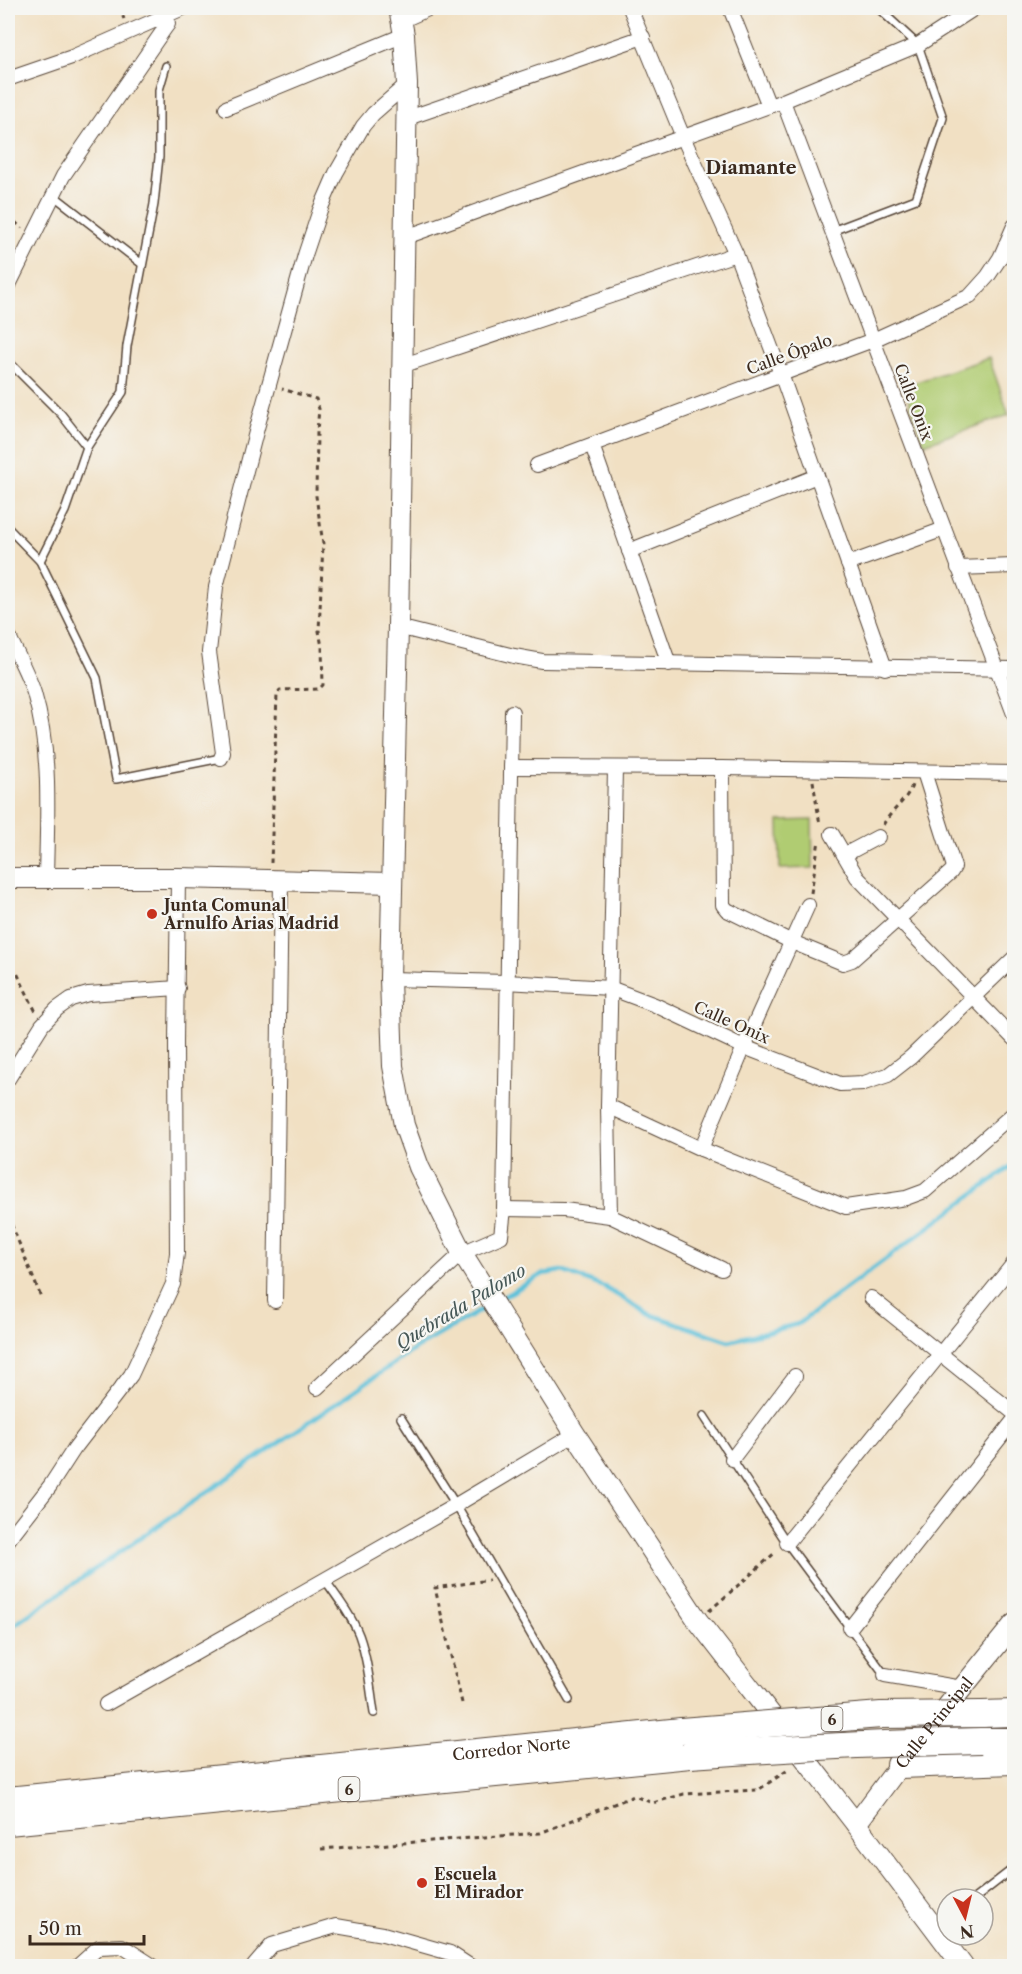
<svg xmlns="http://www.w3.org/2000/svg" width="1022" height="1974" viewBox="0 0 1022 1974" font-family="'Libre Caslon Text',serif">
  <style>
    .pitch { fill: #b0cc72; stroke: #767b48; stroke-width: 1.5 }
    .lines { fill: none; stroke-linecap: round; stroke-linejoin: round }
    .stream { stroke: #5cc1da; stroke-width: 4.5 }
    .lane-casing { stroke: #564537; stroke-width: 10 }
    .street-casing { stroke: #564537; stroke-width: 16 }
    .secondary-casing { stroke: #564537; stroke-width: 22 }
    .highway-casing { stroke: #564537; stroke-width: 28 }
    .path { stroke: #564537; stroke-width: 3; stroke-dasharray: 4.5 4.5; stroke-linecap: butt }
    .lane { stroke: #fff; stroke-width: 7 }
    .street { stroke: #fff; stroke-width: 14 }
    .secondary { stroke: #fff; stroke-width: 20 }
    .highway { stroke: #fff; stroke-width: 26 }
    .highway-bridge-casing { stroke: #564537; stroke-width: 28; stroke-linecap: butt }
    .highway-bridge { stroke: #fff; stroke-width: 26 }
    .poi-dot { fill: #c8321e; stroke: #f6f6f2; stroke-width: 2 }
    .labels { text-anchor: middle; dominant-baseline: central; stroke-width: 4.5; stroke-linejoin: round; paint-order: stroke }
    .shield { fill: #f6f6f2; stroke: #73675e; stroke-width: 1.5 }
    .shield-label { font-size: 15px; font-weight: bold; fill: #3b2a1e }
    .street-label { font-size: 16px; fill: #3b2a1e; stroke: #f6f6f2 }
    .poi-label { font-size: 16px; font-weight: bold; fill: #3b2a1e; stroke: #f6f6f2; text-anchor: start }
    .neighbourhood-label { font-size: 18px; font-weight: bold; fill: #3b2a1e; stroke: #f6f6f2 }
    .water-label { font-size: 18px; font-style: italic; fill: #455756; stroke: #f6f6f2 }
  </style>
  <rect width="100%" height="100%" fill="#f6f6f2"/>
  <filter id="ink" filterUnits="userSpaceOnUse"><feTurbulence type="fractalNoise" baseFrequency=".0167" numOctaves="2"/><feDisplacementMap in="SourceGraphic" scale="12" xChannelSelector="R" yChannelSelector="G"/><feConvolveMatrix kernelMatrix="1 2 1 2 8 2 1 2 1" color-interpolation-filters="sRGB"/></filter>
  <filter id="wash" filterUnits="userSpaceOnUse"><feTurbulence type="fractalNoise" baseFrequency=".008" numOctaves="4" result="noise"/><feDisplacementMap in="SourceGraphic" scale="24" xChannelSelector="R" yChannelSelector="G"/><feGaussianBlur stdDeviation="1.35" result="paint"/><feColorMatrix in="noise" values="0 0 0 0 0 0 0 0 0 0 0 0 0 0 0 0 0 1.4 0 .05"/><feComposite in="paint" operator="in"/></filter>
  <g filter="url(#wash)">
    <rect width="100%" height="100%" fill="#f1e0c3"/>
    <g class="pitch">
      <path d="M989 358 1009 415 924 444 904 386Z"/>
      <path d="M812 820 813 868 780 869 779 821Z"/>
    </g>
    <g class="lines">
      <g class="stream">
        <path d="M498 1300 543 1274 562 1271 604 1287 649 1314 729 1341 798 1324 1014 1164"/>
        <path d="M8 1629 418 1347 488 1306"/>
      </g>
    </g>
  </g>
  <g filter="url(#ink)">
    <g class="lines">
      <defs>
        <g id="lane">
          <path d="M53 195 142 264"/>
          <path d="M832 231 916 199 943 118 918 45 878 8"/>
          <path d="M8 361 61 414 87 447"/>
          <path d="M8 528 40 561 97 678 116 779 221 758"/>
          <path d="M40 561 65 511 87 447 123 392 127 346 154 204 159 157V90L166 66"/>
          <path d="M704 1416 787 1543 885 1675"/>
          <path d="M401 1418 456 1505 569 1700"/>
          <path d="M325 1580C337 1597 351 1615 359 1635 368 1660 370 1687 374 1713"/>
          <path d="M974 1899 1014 1868"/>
        </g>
        <g id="street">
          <path d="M630 8 683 137 736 254 781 374 885 668"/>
          <path d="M730 8 769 106"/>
          <path d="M401 21 430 8"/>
          <path d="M8 79 72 57 183 8"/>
          <path d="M783 101 1014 714"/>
          <path d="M226 108 404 35"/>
          <path d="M405 119 643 37"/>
          <path d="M403 238 783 101 918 45 975 8"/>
          <path d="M8 287 63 176 165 28 168 24 167 16"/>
          <path d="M401 366 736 254"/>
          <path d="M592 445 669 664"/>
          <path d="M537 465 873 340 970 296 988 276 1000 258 1014 226"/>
          <path d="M629 551 817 476"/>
          <path d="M848 564 944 529"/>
          <path d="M958 568 1014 566"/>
          <path d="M398 627 514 656 542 661 1014 669"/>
          <path d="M8 634C16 653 28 673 34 693 52 753 47 817 46 878"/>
          <path d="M221 758 223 753 209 652 216 587 257 428 305 255 320 210 336 173 363 126 373 114 407 84"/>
          <path d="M511 767 722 768 1014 773"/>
          <path d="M722 768 723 905 727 910 792 942 843 963 852 960 951 872 954 867 924 772"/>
          <path d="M832 834 857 877 1014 1039"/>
          <path d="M844 855 878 837"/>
          <path d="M390 979 506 982 610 988 655 1005 744 1047 840 1084 864 1083 888 1075 911 1057 1014 958"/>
          <path d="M8 1079 42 1025 57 1009 71 999 88 994 178 988"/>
          <path d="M608 1106 701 1149 846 1207 906 1198 925 1191 1014 1113"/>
          <path d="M701 1149 744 1047 808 905"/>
          <path d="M504 1209 564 1210 610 1216 722 1269"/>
          <path d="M610 1216 608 1106 615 769"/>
          <path d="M871 1298 1014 1413"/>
          <path d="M275 1301 281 880"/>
          <path d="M317 1388 462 1253 501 1236 504 1209 512 712"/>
          <path d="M732 1459 795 1376"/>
          <path d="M8 1540 50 1486 74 1449 131 1375 173 1284 177 1253 176 1042 178 878"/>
          <path d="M787 1543 1014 1263"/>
          <path d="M850 1628 1014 1420"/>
          <path d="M885 1675 962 1688"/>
          <path d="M106 1704 456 1505 575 1434"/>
          <path d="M78 1966 99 1947 122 1946 153 1966"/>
          <path d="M254 1966 272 1945 336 1926 383 1934 450 1953 470 1966"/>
        </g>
        <g id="secondary">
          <path d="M399 8 404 35 407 84 398 627 390 979 393 1066 404 1125 419 1167 462 1253 575 1434 698 1621 856 1824 963 1966"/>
          <path d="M8 878H178L392 883"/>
          <path id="s1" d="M856 1824 900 1765 1014 1624"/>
        </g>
        <g id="highway">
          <path d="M982 1714 1014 1713"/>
          <path d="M981 1741H1014"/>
          <path d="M900 1765 1014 1761"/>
          <path id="s2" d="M8 1800 681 1731"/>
          <path d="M8 1822 690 1755"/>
        </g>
      </defs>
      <use href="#lane" class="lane-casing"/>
      <use href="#street" class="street-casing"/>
      <use href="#secondary" class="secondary-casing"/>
      <use href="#highway" class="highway-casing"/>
      <g class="path">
        <path d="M119 8 124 19"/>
        <path d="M8 216 22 228"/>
        <path d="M813 781 820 825"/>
        <path d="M883 825C891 810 907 801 912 785"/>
        <path d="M271 863 277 694 280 690 319 689 323 685 322 647 319 631 323 544 316 496 317 431 319 409 316 399 282 389"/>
        <path d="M811 893 819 840"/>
        <path d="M8 975H18L36 1012"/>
        <path d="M8 1216 41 1297"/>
        <path d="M709 1611 776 1552"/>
        <path d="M462 1703 435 1588 489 1580"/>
        <path d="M321 1849 540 1833 634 1796 653 1803 684 1794 758 1790 788 1770"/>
      </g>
      <use href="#lane" class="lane"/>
      <use href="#street" class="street"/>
      <use href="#secondary" class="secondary"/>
      <use href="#highway" class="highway"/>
      <defs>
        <g id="highway-bridge">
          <path d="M681 1731 881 1715 982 1714"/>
          <path d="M690 1755C787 1748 883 1743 981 1741"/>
        </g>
      </defs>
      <use href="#highway-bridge" class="highway-bridge-casing"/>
      <use href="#highway-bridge" class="highway-bridge"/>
    </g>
  </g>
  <g class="poi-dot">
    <circle cx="152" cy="914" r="6"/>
    <circle cx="422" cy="1883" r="6"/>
  </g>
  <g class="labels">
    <g class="shield">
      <rect x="821.5" y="1707" width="21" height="24" rx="4.5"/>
      <rect x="338.5" y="1777" width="21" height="24" rx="4.5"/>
    </g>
    <g class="shield-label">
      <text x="832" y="1719">6</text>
      <text x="349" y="1789">6</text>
    </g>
    <g class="street-label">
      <text transform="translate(789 354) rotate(-20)">Calle Ópalo</text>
      <text transform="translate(914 402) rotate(69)">Calle Onix</text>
      <text transform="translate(732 1022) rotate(24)">Calle Onix</text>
      <text stroke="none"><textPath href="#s1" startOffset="128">Calle Principal</textPath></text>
      <text stroke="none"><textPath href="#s2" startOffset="506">Corredor Norte</textPath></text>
    </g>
    <g class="poi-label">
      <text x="164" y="905">Junta Comunal<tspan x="164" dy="18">Arnulfo Arias Madrid</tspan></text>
      <text x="434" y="1874">Escuela<tspan x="434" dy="18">El Mirador</tspan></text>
    </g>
    <g class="neighbourhood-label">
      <text x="751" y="168">Diamante</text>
    </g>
    <g class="water-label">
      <text transform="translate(461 1307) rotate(-31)">Quebrada Palomo</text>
    </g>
  </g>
  <rect width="1022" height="1974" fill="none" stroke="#f6f6f2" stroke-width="30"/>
  <g transform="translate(965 1917) rotate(173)"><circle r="28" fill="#f6f6f2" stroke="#aba49d" stroke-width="1.5"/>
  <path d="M0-4.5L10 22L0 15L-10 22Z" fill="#c8321e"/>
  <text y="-9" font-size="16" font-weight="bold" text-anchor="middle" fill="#3b2a1e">N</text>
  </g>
  <path d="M30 1935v9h114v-9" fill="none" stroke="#3b2a1e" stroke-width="3"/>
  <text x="39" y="1935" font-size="18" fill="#3b2a1e" stroke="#f6f6f2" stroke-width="4.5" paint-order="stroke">50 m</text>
</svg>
